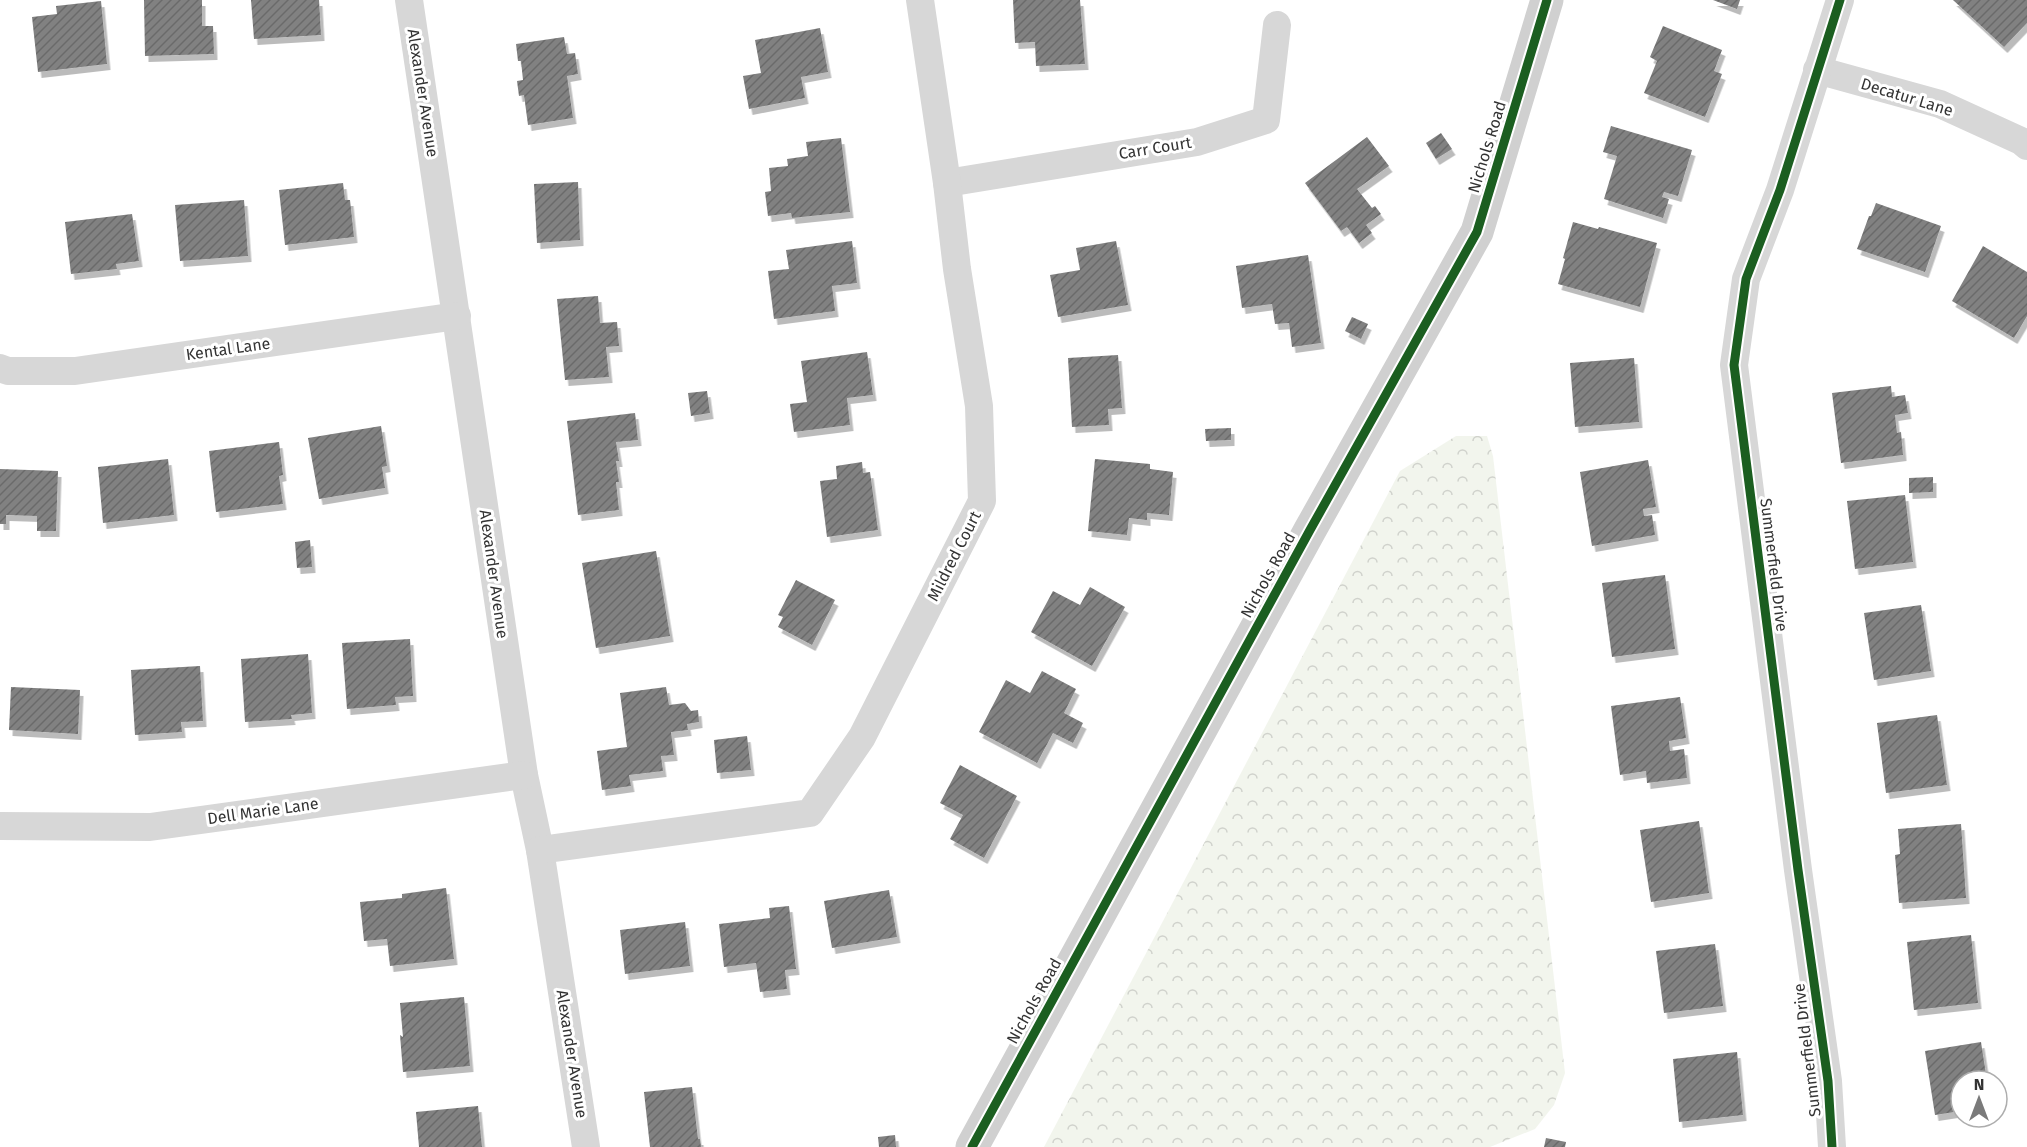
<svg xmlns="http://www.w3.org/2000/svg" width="2027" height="1147" viewBox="0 0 2027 1147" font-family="'Fira Sans',sans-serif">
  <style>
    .forest { fill: url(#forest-crowns) }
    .building { fill: url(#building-hatch); filter: url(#shadow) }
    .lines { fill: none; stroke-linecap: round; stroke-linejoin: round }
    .street { stroke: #d7d7d7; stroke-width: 28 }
    .secondary { stroke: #d0d0d0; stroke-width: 33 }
    .cycleway-casing { stroke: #fff; stroke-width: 13 }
    .cycleway { stroke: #1b5e20; stroke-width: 9 }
    .labels { text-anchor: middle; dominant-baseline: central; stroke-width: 6; stroke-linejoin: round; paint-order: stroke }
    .street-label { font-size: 16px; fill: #333; stroke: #fff }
  </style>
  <defs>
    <pattern id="forest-crowns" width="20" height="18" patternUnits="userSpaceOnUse" patternTransform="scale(1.5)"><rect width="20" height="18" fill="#f2f5ed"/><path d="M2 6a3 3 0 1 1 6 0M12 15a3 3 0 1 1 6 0" fill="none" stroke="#d0d2cc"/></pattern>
    <pattern id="building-hatch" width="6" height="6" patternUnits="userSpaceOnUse" patternTransform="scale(1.5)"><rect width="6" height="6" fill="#818181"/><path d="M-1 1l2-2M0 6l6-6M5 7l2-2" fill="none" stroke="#6a6a6a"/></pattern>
    <filter id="shadow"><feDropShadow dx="3.5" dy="6" stdDeviation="0" flood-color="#0004"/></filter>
  </defs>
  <rect width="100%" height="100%" fill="#fff"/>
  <path class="forest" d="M1456 436H1487L1493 456 1565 1073 1554 1105 1535 1129 1490 1147H1044L1400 471Z"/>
  <g class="building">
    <path d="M144 0H202V26H213L214 54 145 56Z"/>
    <path d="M251 0H319L321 35 254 39Z"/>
    <path d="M1013 0H1080L1085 64 1036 66 1035 42 1015 43Z"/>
    <path d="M1713 0H1740L1737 9Z"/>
    <path d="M1953 0H2027V23L2004 47Z"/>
    <path d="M101 1 107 64 38 72 32 17 57 14 56 6Z"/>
    <path d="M1663 26 1722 50 1714 71 1722 74 1705 117 1644 93 1657 61 1650 57Z"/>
    <path d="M820 28 828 72 801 77 805 98 749 109 743 76 761 73 755 40Z"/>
    <path d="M564 37 567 54 575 53 578 74 567 76 573 118 528 125 524 95 519 96 517 81 523 80 521 61H518L516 44Z"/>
    <path d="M1611 126 1692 150 1678 196 1664 192 1662 197 1669 199 1663 218 1604 199 1617 156 1603 152Z"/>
    <path d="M1441 133 1452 149 1436 159 1426 143Z"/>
    <path d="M1367 137 1389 166 1357 189 1372 208 1375 206 1381 214 1366 225 1372 233 1359 243 1347 227 1341 231 1305 183Z"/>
    <path d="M841 138 850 212 792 218 791 213 768 216 765 192 771 191 769 168 788 166 787 159 808 156 806 142Z"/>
    <path d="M578 182 580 240 537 243 534 184Z"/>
    <path d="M343 183 345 200H350L354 237 285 245 279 190Z"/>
    <path d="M244 200 248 256 180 261 175 205Z"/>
    <path d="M1876 203 1941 226 1925 272 1857 249 1869 216H1871Z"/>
    <path d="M132 214 139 261 116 264 117 269 71 274 65 222Z"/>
    <path d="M1573 222 1598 229 1599 227 1657 243 1640 307 1558 284 1565 259 1563 258Z"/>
    <path d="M852 241 857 283 832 286 835 311 774 319 768 271 789 269 786 250Z"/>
    <path d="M1116 241 1128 305 1058 317 1050 275 1080 270 1076 248Z"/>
    <path d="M1983 246 2027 272V316L2014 338 1952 301Z"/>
    <path d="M1308 255 1321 343 1292 347 1289 323 1275 324 1272 304 1242 308 1236 266Z"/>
    <path d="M598 296 600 323 617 322 619 346 606 347 609 377 565 380 557 299Z"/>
    <path d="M1352 317 1368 324 1361 339 1345 331Z"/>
    <path d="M867 352 873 395 847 398 850 425 794 432 790 404 807 402 801 361Z"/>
    <path d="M1118 355 1122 408 1108 409 1109 425 1072 427 1068 358Z"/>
    <path d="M1634 358 1639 422 1575 427 1570 363Z"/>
    <path d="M1891 386 1892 397 1905 395 1908 413 1895 415 1897 433 1901 432 1903 455 1841 463 1832 393Z"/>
    <path d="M707 391 710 413 691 416 688 393Z"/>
    <path d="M635 413 638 440 616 442 619 461H616L619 482H616L619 510 578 515 567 421Z"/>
    <path d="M381 426 387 466 382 467 385 488 319 499 308 438Z"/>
    <path d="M1231 428V440L1206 441 1205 429Z"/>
    <path d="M279 442 283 475 279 476 283 504 216 512 209 451Z"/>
    <path d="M168 459 174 515 103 523 98 467Z"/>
    <path d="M1095 459 1150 464V469L1173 472 1169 515 1147 513V520L1129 518 1127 535 1088 531Z"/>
    <path d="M1648 460 1656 507 1643 509 1644 516 1652 515 1655 535 1592 546 1580 472Z"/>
    <path d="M862 462 863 473 870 472 878 530 827 537 820 481 837 479 836 466Z"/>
    <path d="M0 469 58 471 56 531H37V516L6 515V524H0Z"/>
    <path d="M1933 477V492L1909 493V478Z"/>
    <path d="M1905 495 1913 562 1855 569 1847 501Z"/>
    <path d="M310 540 312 567 297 568 295 542Z"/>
    <path d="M656 551 670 636 596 648 582 563Z"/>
    <path d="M1665 575 1675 649 1612 657 1602 583Z"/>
    <path d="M796 580 835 600 812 645 778 627 783 617 778 615Z"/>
    <path d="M1090 587 1125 607 1092 666 1031 632 1053 591 1080 605Z"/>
    <path d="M1921 605 1931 671 1874 680 1864 613Z"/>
    <path d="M410 639 413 696 395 697 396 705 347 709 342 643Z"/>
    <path d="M308 654 312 713 291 715 292 719 245 722 241 659Z"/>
    <path d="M200 666 203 721 181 722 182 732 135 735 131 670Z"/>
    <path d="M1042 671 1076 689 1064 713 1083 723 1073 743 1053 733 1037 763 979 732 1006 680 1030 693Z"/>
    <path d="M11 687 80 690 78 734 9 730Z"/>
    <path d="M666 687 669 705 685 703 691 711 698 710 699 722 687 724 688 730 671 732 674 755 661 756 663 771 629 775 631 786 602 790 597 751 627 747 620 693Z"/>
    <path d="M1680 697 1686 738 1669 741 1670 751 1684 749 1687 778 1647 783 1646 771 1620 775 1611 706Z"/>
    <path d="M1937 715 1947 785 1886 793 1877 723Z"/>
    <path d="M747 736 751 770 717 773 714 740Z"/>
    <path d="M960 765 1017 796 984 858 950 839 963 815 940 803Z"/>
    <path d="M1699 821 1709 893 1651 902 1640 830Z"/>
    <path d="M1961 824 1966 898 1899 903 1895 855 1900 854 1898 829Z"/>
    <path d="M446 888 454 959 390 966 387 939 364 941 360 902 402 898V894Z"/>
    <path d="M889 890 897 937 832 948 824 901Z"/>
    <path d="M789 906 796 969 785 970 787 989 760 992 756 963 724 967 719 924 770 918 769 908Z"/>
    <path d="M685 922 690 966 625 974 620 930Z"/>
    <path d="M1971 935 1978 1003 1914 1010 1907 942Z"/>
    <path d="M1715 944 1723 1006 1664 1013 1656 951Z"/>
    <path d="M464 997 470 1066 403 1072 400 1035 403 1037 400 1003Z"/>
    <path d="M1981 1042 1987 1081H1961V1111L1935 1115 1925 1051Z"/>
    <path d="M1737 1052 1743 1115 1679 1122 1673 1059Z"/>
    <path d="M692 1087 698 1139H700L701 1147H650L644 1092Z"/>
    <path d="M478 1106 482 1147H419L416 1112Z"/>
    <path d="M895 1135 896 1147H879L878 1137Z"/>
    <path d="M1546 1138 1566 1142 1565 1147H1544Z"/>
  </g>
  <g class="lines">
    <g class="street">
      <path d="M409 0 524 775 540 850 586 1147"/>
      <path d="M1817 70 1940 104 2021 141 2027 146"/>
      <path d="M947 183 1197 142 1266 120 1277 25"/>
      <path d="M0 368 8 371H75L457 316"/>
      <path d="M0 826 150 827 524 775"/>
      <path d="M540 850 810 813 862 737 982 501 979 406 957 269 947 183 920 0"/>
      <path d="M1832 1147 1828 1081 1798 870 1734 365 1746 279 1780 190 1840 0"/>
    </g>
    <path class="secondary" d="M972 1147 1310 530 1477 232 1547 0"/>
    <defs>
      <g id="cycleway">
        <path d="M972 1147 1310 530 1477 232 1547 0"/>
        <path d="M1832 1147 1828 1081 1798 870 1734 365 1746 279 1780 190 1840 0"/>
      </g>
    </defs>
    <use href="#cycleway" class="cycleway-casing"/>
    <use href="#cycleway" class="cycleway"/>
  </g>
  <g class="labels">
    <g class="street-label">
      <text transform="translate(423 93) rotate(81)">Alexander Avenue</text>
      <text transform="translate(1907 97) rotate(17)">Decatur Lane</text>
      <text transform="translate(1487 147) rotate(-73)">Nichols Road</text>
      <text transform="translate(1155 148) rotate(-9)">Carr Court</text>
      <text transform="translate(228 349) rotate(-8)">Kental Lane</text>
      <text transform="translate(954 556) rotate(-63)">Mildred Court</text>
      <text transform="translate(1774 565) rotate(83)">Summerfield Drive</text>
      <text transform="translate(494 574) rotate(82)">Alexander Avenue</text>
      <text transform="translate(1268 575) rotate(-61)">Nichols Road</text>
      <text transform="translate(263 811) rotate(-8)">Dell Marie Lane</text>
      <text transform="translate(1034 1001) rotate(-61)">Nichols Road</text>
      <text transform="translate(1807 1050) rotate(-97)">Summerfield Drive</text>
      <text transform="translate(572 1054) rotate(81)">Alexander Avenue</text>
    </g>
  </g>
  <g transform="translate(1979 1099)"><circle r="28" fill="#ffffff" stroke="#adadad" stroke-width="1.5"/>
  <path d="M0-4.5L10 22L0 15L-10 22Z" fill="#7a7a7a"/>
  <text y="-9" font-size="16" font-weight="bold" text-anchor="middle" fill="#333333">N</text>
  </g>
</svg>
